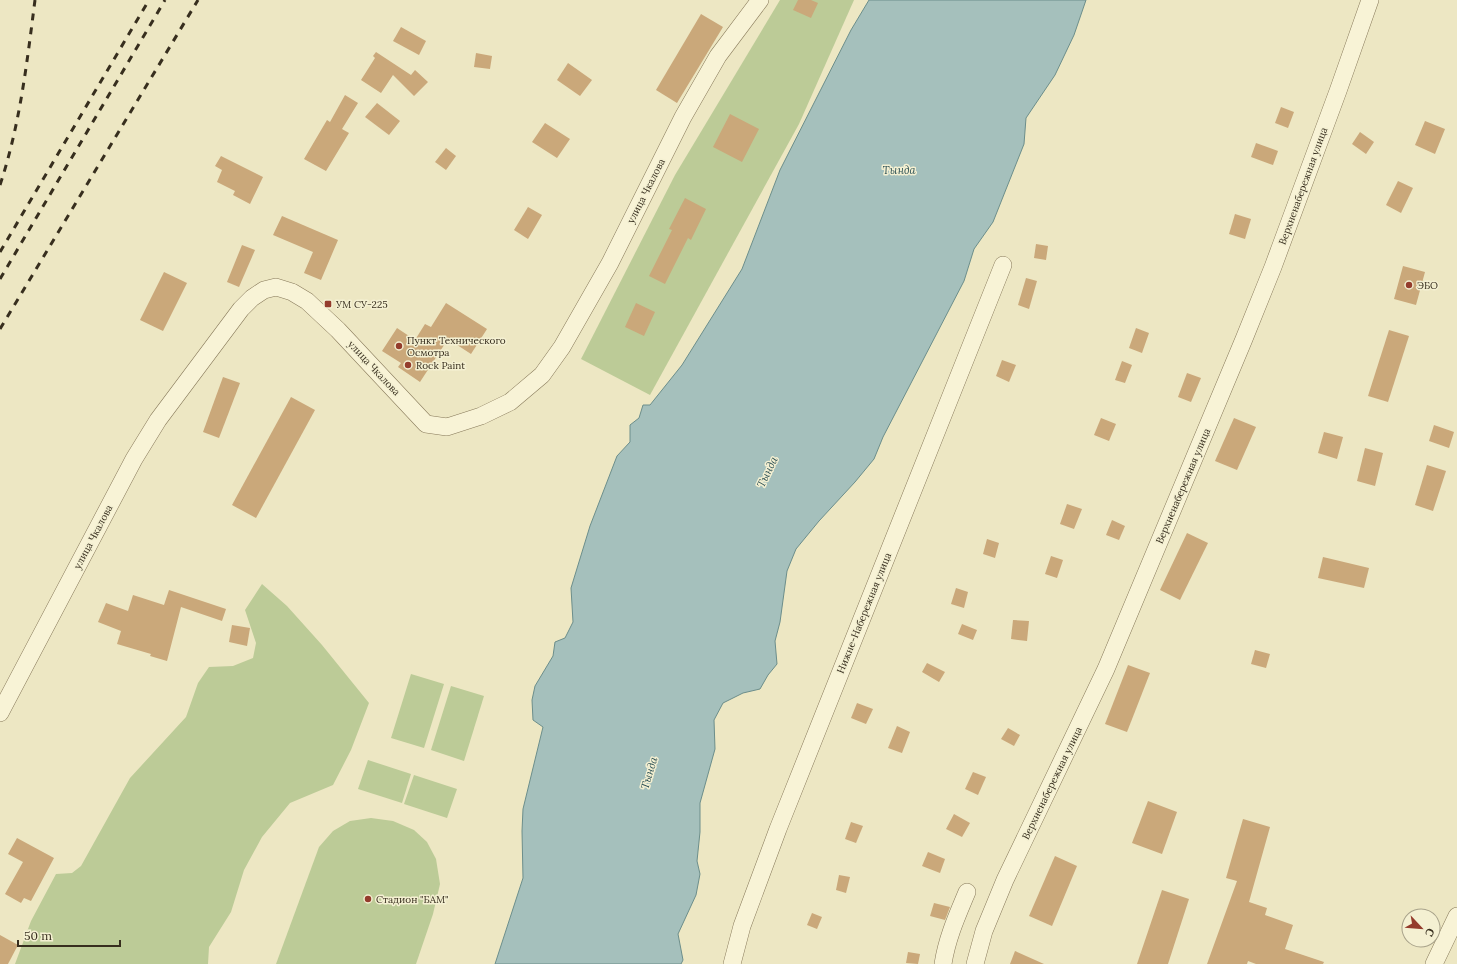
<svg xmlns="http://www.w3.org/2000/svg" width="1457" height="964" viewBox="0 0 1457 964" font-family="Lora,serif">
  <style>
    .green { fill: #bccb97 }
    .water { fill: #a5c0bc; stroke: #6c8e8b }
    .building { fill: #caa87a }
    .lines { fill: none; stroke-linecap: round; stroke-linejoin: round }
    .minor-casing { stroke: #87795a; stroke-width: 18 }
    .minor { stroke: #f8f3d6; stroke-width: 17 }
    .rail { stroke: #372e1e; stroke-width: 3; stroke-dasharray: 7 7; stroke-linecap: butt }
    .poi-dot { fill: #943c2c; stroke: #f4f0d2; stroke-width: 1.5 }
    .labels { text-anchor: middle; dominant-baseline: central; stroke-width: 3; stroke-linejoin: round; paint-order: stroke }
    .street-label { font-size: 10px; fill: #372e1e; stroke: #f4f0d2 }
    .poi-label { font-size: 10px; fill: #372e1e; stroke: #f4f0d2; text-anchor: start }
    .water-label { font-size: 11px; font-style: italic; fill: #2e5256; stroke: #f4f0d2 }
  </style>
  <rect width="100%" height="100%" fill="#ede7c3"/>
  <g class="green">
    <path d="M780 0H854L799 124 650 395 581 359 675 175Z"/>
    <path d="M262 584 287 606 322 645 369 703 351 750 333 785 290 803 262 837 244 870 231 912 209 947 208 964H15L31 921 56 874 72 873 81 866 130 778 186 717 198 683 209 667 233 666 253 658 256 643 245 610Z"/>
    <path d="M411 674 444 684 424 748 391 738Z"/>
    <path d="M451 686 484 696 464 761 431 750Z"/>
    <path d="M368 760 411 774 402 803 358 789Z"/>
    <path d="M414 775 457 789 447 818 404 804Z"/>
    <path d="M371 818 393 821 414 830 427 842 436 859 440 884 433 914 416 964H276L319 847 333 831 350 821Z"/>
  </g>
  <path class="water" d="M869 0H1086L1074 35 1055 75 1026 118 1024 144 993 222 974 249 964 281 883 437 874 459 855 482 819 521 796 549 787 571 780 622 775 641 777 664 768 675 760 689 743 693 723 703 714 720 715 749 700 803V832L697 861 700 874 696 895 678 934 683 960 681 964H495L523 878 522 831 523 809 543 727 533 720 532 700 535 686 553 656 555 642 565 638 573 622 571 588 590 526 617 456 630 442V425L639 418 643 405H650L682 365 742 269 780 170 851 30Z"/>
  <g class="building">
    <path d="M798 0H811L818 3 811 18 793 10Z"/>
    <path d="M701 14 723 27 677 103 656 90Z"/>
    <path d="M401 27 426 41 419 55 393 41Z"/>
    <path d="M376 52 411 75 415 70 428 82 414 96 393 75 381 93 361 80 375 58 373 56Z"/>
    <path d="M476 53 492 56 490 69 474 67Z"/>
    <path d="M568 63 592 80 580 96 557 80Z"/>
    <path d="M345 95 358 103 342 129 349 133 326 171 304 159 327 120 330 122Z"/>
    <path d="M377 103 400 121 389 135 365 117Z"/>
    <path d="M1281 107 1294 112 1288 128 1275 123Z"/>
    <path d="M730 114 759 129 742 162 713 147Z"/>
    <path d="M1425 121 1445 129 1435 154 1415 145Z"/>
    <path d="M545 123 570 139 557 158 532 142Z"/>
    <path d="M1360 132 1374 142 1366 154 1352 144Z"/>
    <path d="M1256 143 1278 151 1273 165 1251 157Z"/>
    <path d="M446 148 456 156 446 170 435 162Z"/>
    <path d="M221 156 263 177 250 204 233 195 235 191 217 182 222 170 215 166Z"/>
    <path d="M1398 181 1413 188 1401 213 1386 205Z"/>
    <path d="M685 198 706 209 691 240 688 238 665 284 649 276 672 230 669 229Z"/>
    <path d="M528 207 542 215 528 239 514 230Z"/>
    <path d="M1235 214 1251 219 1245 239 1229 234Z"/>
    <path d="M282 216 338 240 321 280 304 273 313 252 273 235Z"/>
    <path d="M1036 244 1048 246 1046 260 1034 258Z"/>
    <path d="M242 245 255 250 239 287 227 282Z"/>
    <path d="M1403 266 1425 272 1416 305 1394 299Z"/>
    <path d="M164 272 187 283 163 331 140 320Z"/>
    <path d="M1026 278 1037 281 1029 309 1018 305Z"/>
    <path d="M446 303 487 329 471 354 448 339 420 382 398 367 401 363 382 351 397 328 415 340 425 324 431 327Z"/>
    <path d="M636 303 655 312 644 336 625 327Z"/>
    <path d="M1136 328 1149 333 1142 353 1129 348Z"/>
    <path d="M1389 330 1409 336 1388 402 1368 396Z"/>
    <path d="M1002 360 1016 365 1009 382 996 376Z"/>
    <path d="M1122 361 1132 365 1125 383 1115 380Z"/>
    <path d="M1187 373 1201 378 1191 402 1178 397Z"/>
    <path d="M223 377 240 383 219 438 203 432Z"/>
    <path d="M291 397 315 410 256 518 232 505Z"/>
    <path d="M1101 418 1116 424 1109 441 1094 435Z"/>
    <path d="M1234 418 1256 427 1237 470 1215 461Z"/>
    <path d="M1434 425 1454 432 1449 448 1429 441Z"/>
    <path d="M1324 432 1343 437 1337 459 1318 453Z"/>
    <path d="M1365 448 1383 453 1375 486 1357 481Z"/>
    <path d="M1427 465 1446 471 1433 511 1415 505Z"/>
    <path d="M1067 504 1082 509 1074 529 1060 524Z"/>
    <path d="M1112 520 1125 526 1119 540 1106 535Z"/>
    <path d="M1187 533 1208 543 1180 600 1160 590Z"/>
    <path d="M987 539 999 543 995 558 983 554Z"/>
    <path d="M1051 556 1063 560 1057 578 1045 574Z"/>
    <path d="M1323 557 1369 568 1364 588 1318 578Z"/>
    <path d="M956 588 968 592 964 608 951 604Z"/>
    <path d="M169 590 226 609 222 621 181 607 167 661 150 656 151 654 117 644 121 631 98 622 106 603 128 611 133 595 164 605Z"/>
    <path d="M1013 620 1029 621 1027 641 1011 639Z"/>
    <path d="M962 624 977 630 973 640 958 634Z"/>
    <path d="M232 625 250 628 247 646 229 642Z"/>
    <path d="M1255 650 1270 654 1266 668 1251 664Z"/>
    <path d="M927 663 945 672 939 682 922 672Z"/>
    <path d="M1128 665 1150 673 1127 732 1105 724Z"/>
    <path d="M857 703 873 709 866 724 851 718Z"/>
    <path d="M897 726 910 732 902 753 888 748Z"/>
    <path d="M1008 728 1020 735 1014 746 1001 739Z"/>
    <path d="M973 772 986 777 978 795 965 789Z"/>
    <path d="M1148 801 1177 812 1162 854 1132 843Z"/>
    <path d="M954 814 970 823 962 837 946 829Z"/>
    <path d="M1243 819 1270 827 1249 902 1267 908 1265 915 1293 925 1285 949 1324 962 1323 964H1256L1248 961 1247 964H1207L1237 881 1226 878Z"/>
    <path d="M851 822 863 826 856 843 845 839Z"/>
    <path d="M17 838 54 858 31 901 24 898 21 903 5 894 23 862 8 854Z"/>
    <path d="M928 852 945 859 940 873 922 866Z"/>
    <path d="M1055 856 1077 866 1052 926 1029 916Z"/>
    <path d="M839 875 850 877 846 893 836 890Z"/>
    <path d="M1162 890 1189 899 1168 964H1137Z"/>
    <path d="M934 903 950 907 945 920 930 916Z"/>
    <path d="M812 913 822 917 817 929 807 925Z"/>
    <path d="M0 935 18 945 8 964H0Z"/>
    <path d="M1015 951 1044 964H1010Z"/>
    <path d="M908 952 920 954 918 964 906 963Z"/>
  </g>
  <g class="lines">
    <defs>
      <g id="minor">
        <path d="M0 713 134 459 158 420 241 309 252 298 264 290 276 287 292 292 307 301 338 330 426 424 447 427 481 416 510 402 542 375 562 347 610 263 683 117 718 56 760 0"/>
        <path d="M732 964 742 926 778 829 1003 265"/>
        <path d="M943 964C947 938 957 916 967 892"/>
        <path d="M975 964 984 931 1005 880 1106 669 1244 339 1273 267 1338 91 1370 0"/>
        <path d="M1434 964 1457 916"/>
      </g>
    </defs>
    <use href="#minor" class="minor-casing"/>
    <use href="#minor" class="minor"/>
    <g class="rail">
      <path d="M0 185C20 125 27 62 35 0"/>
      <path d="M0 252 149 0"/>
      <path d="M0 279 165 0"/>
      <path d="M0 329 198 0"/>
    </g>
  </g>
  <g class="poi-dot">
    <circle cx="1409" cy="285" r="4"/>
    <rect x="324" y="300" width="8" height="8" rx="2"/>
    <circle cx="399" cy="346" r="4"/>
    <circle cx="408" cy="365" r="4"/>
    <circle cx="368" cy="899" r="4"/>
  </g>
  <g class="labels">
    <g class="street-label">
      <text transform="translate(1303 186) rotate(-70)">Верхненабережная улица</text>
      <text transform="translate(646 191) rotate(-63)">улица Чкалова</text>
      <text transform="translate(374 368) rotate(47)">улица Чкалова</text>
      <text transform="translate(1183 486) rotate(-67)">Верхненабережная улица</text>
      <text transform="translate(93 537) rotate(-62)">улица Чкалова</text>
      <text transform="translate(864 613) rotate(-68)">Нижне-Набережная улица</text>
      <text transform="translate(1052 783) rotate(-64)">Верхненабережная улица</text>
    </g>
    <g class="poi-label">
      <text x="1417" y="285">ЭБО</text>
      <text x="336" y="304">УМ СУ-225</text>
      <text x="407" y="340">Пункт Технического<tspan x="407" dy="12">Осмотра</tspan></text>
      <text x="416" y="365">Rock Paint</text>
      <text x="376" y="899">Стадион "БАМ"</text>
    </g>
    <g class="water-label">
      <text x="899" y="170">Тында</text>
      <text transform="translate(767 472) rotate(-64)">Тында</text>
      <text transform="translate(649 773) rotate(-73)">Тында</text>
    </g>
  </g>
  <g transform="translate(1421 928) rotate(116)"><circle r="19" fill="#f4f0d2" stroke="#a8a28a"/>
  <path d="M0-3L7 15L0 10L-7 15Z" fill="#943c2c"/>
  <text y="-6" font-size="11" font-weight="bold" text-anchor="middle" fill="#372e1e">С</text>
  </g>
  <path d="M18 940v6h102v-6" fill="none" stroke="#372e1e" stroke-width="2"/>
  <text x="24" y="940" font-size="12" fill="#372e1e" stroke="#f4f0d2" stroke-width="3" paint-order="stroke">50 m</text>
</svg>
